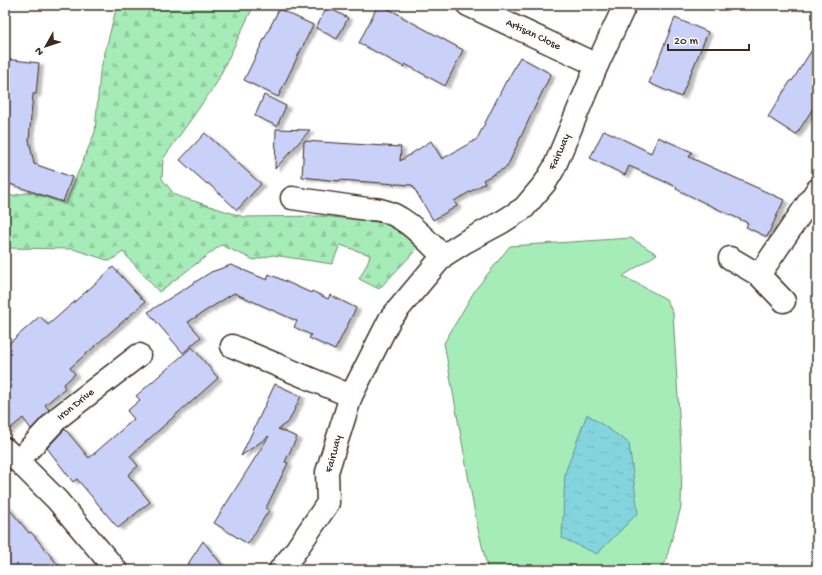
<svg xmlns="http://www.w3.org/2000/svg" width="822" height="575" viewBox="0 0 822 575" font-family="'Gochi Hand',sans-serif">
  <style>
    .green { fill: #a6ecb8; stroke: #708b6b }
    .forest { fill: url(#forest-firs); stroke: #708b6b }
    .water { fill: url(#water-ripples); stroke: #679091 }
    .building { fill: #c9d1f9; stroke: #3b2a1e; filter: url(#shadow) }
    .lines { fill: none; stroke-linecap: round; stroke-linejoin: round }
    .minor-casing { stroke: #3b2a1e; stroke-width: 25 }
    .minor { stroke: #fff; stroke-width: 22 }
    .labels { text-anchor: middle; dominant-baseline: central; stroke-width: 3.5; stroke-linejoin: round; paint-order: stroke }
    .street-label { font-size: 11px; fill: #3b2a1e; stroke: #fff }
  </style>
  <defs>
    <pattern id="forest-firs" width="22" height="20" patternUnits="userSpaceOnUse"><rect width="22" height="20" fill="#a6ecb8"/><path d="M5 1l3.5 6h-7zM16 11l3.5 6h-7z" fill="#90cb9e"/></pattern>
    <pattern id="water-ripples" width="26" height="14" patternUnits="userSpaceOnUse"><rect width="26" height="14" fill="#84d4de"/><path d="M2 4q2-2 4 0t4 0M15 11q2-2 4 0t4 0" fill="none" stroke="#73b6be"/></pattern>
    <filter id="shadow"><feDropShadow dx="4.5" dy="2.5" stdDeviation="1" flood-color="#0004"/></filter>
  </defs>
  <rect width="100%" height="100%" fill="#fff"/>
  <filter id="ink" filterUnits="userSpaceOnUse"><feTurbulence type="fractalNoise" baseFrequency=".025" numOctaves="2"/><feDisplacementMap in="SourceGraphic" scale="8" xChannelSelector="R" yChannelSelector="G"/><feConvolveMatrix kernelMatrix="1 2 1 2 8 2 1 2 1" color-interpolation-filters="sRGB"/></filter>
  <g filter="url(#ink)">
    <path class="green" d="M631 238 657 254 623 276 666 299 673 313 682 465 681 507 665 563 659 570H488L477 525 444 343 475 290 510 246Z"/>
    <path class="forest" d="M125 5H254L216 84 163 159 162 179 175 195 244 217 323 216 394 224 418 248 379 289 359 279 367 264 370 255 340 245 332 264 273 255 254 260 221 245 159 292 123 252 110 261 73 249 5 248V197L32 192 65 204 95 132 100 72 116 9H124Z"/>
    <path class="water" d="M587 414 629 443 638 513 597 554 562 538 565 473Z"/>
    <g class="building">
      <path d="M378 5H381L402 16V17L463 50 445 86 405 64 404 67 359 43Z"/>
      <path d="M327 7 348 18 337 39 316 28Z"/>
      <path d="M279 9 313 25 278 97 244 80Z"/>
      <path d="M675 18 708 32 681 97 649 83Z"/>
      <path d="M817 42V102L796 135 768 117 791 80 792 81Z"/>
      <path d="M520 57 551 74 532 113 507 167 483 180 485 183 454 201 457 206 433 220 412 185 339 180V181L302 177 304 141 401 147 400 161 431 141 442 159 477 139 506 81H507Z"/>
      <path d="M5 59 39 63 36 94H33L29 140 34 164 72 177 63 202 7 183H5Z"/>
      <path d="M264 95 286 106 277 126 255 116Z"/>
      <path d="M276 129 310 130 275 169Z"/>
      <path d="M604 130 651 153 658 137 692 152 689 157 784 200 767 237 746 227 748 223 709 205 676 189 677 187 629 166 625 175 590 158Z"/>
      <path d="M205 133 261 184 237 210 208 183 207 184 180 160Z"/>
      <path d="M231 265 267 280 269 274 311 293 312 291 328 299 330 295 356 308 335 350 309 338 311 335 294 327 297 321 234 293 188 322 201 337 183 353 148 312 211 272Z"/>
      <path d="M113 267 145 302 70 368 75 374 63 385 65 388 45 405 49 410 31 429 23 418 5 433V347L40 316 48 325 97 282Z"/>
      <path d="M192 347 218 378 189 404V403L130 456 138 466 128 475 150 502 118 528 77 479 73 482 47 448 65 429 89 458 134 419 127 411 140 400 136 396Z"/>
      <path d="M275 384 301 396 289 421 278 429 297 437 285 462 288 463 266 508 269 510 248 544 214 523 269 436 241 456Z"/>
      <path d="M5 504 29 533 31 532 62 570H5Z"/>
      <path d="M203 541 226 570H184Z"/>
    </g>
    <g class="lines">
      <defs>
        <g id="minor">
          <path d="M468 5 597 65"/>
          <path d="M292 198 367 209C371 209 376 209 380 210 405 215 425 239 443 256"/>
          <path d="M730 258 759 275 784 301"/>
          <path d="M759 275 817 190"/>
          <path d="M232 346 351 396"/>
          <path d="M5 449 18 461 57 500 116 570"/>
          <path d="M18 461 59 417 139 355"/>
          <path d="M280 570 294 553 328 503 327 472 351 396 390 319 443 256 465 242 502 222 524 208 545 183 554 168 597 65 625 5"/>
        </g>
      </defs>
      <use href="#minor" class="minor-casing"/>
      <use href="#minor" class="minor"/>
    </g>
  </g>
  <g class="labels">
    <g class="street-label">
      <text transform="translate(533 35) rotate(25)">Artisan Close</text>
      <text transform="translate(560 152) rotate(-66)">Fairway</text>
      <text transform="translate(76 405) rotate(-39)">Iron Drive</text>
      <text transform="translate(334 454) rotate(-75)">Fairway</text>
    </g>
  </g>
  <rect width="822" height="575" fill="none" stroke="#fff" stroke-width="20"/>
  <rect x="10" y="10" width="802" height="555" fill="none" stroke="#3b2a1e" stroke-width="1.5" filter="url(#ink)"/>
  <g transform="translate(46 46) rotate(231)" stroke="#ffffff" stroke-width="3" paint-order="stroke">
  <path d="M0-3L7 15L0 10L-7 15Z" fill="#3b2a1e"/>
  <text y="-6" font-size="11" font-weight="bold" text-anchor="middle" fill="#3b2a1e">N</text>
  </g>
  <path d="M668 44v6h81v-6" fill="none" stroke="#3b2a1e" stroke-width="2"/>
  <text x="674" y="44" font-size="12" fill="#3b2a1e" stroke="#ffffff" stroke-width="3" paint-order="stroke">20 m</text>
</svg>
